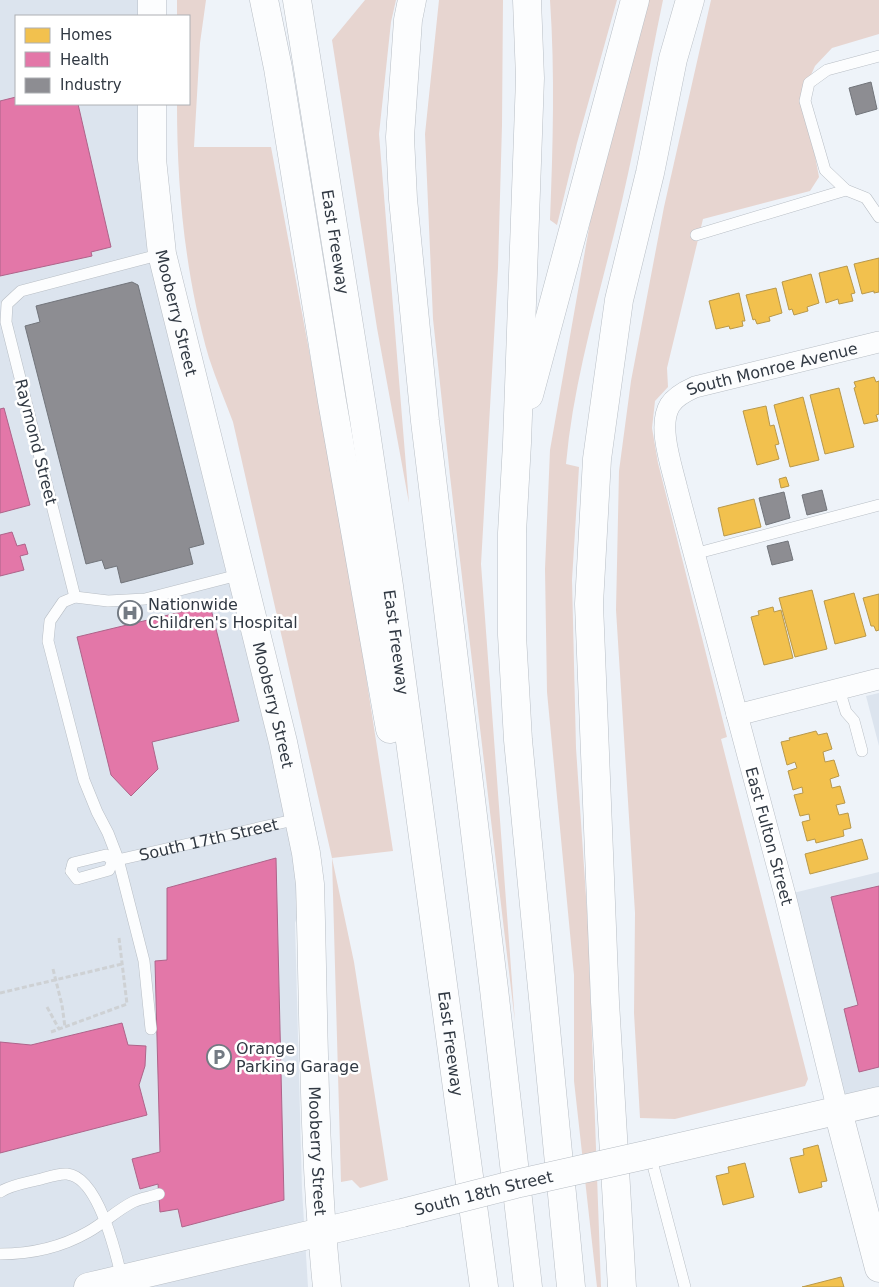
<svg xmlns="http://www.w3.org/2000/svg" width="879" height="1287" viewBox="0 0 879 1287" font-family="'DejaVu Sans',sans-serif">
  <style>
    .built { fill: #dce4ee }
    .green { fill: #e7d5d0 }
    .homes { fill: #f2c14e; stroke: #b8984b }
    .health { fill: #e377a8; stroke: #ae648a }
    .industry { fill: #8d8d92; stroke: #71747a }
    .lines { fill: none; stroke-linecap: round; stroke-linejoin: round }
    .service-casing { stroke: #b8bec5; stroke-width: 12 }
    .minor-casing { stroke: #b8bec5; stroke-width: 22 }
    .tertiary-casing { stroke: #b8bec5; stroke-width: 29 }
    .motorway-casing { stroke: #b8bec5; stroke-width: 29 }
    .path { stroke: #ced1d4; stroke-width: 3; stroke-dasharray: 5 2.5; stroke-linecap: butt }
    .service { stroke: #fcfdfe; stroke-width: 11 }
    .minor { stroke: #fcfdfe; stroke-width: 21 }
    .tertiary { stroke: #fcfdfe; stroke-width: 28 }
    .motorway { stroke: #fcfdfe; stroke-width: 28 }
    .tertiary-bridge-casing { stroke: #b8bec5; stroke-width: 29; stroke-linecap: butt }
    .tertiary-bridge { stroke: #fcfdfe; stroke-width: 28 }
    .labels { text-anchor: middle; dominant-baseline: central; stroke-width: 5; stroke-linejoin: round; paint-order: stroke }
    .street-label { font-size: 16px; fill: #313943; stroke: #fff }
    .poi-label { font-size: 16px; fill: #313943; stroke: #fff; text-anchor: start }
  </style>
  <rect width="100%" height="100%" fill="#eef3f9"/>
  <g class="built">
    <path d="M0 0H152V16H16V104H151V154L311 877 295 923 302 1190 308 1287H0Z"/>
    <path d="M879 693V746L866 696Z"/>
    <path d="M879 872V1101L838 1111 785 895Z"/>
  </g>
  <g class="green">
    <path d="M177 0H206L200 43 194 147H271L348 559 393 851 332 858 354 962 388 1180 360 1188 352 1180 341 1182 332 858 233 422C225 401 216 379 209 358 185 275 177 189 177 104H189V16H177Z"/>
    <path d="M365 0H396L391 22 379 134 409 503 377 328 332 40Z"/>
    <path d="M439 0H503L502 125 498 268 481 564 515 1022 450 476 433 319 425 134Z"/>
    <path d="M550 0H617L577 143 557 225 550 220C553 146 555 73 550 0Z"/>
    <path d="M648 0H663C647 77 634 154 615 230 596 307 573 385 566 464L579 467 572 580 576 748 588 926 601 1287H597L574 1081V975L547 692 545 569 550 450 595 194 630 72Z"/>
    <path d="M711 0H879V34L832 48 815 66 803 93 819 177 810 191 703 219 667 368 668 387 655 401 652 428 658 463 727 737 721 739 808 1079 805 1086 675 1119 640 1118 634 1013 635 913 616 610 619 471 631 381 664 207Z"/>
  </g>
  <g class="homes">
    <path d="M879 258V292L874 293V291L862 294 854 264Z"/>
    <path d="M847 266 855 293 851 294 853 301 839 304 838 299 826 303 819 273Z"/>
    <path d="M811 274 819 303 807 307 808 311 794 315 792 309 789 310 782 282Z"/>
    <path d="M776 288 782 313 769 317 770 321 757 324 755 319 753 320 746 295Z"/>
    <path d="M739 293 745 321H742L743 326 730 329 729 326 716 329 709 301Z"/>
    <path d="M874 377 876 382 879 381V414L876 415 878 421 864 424 854 388 856 387 854 382Z"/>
    <path d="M839 388 854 447 825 454 810 395Z"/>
    <path d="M803 397 819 460 790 467 774 405Z"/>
    <path d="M766 406 770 426 774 425 779 444 775 445 779 459 757 465 743 411Z"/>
    <path d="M786 477 789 486 781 488 779 479Z"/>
    <path d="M754 499 761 527 724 536 718 508Z"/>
    <path d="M812 590 827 649 795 657 779 598Z"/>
    <path d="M854 593 866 636 835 644 824 601Z"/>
    <path d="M879 594V630L876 631 874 626H871L863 598Z"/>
    <path d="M773 607 774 612 781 610 793 658 764 665 751 617 759 615 758 611Z"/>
    <path d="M816 731 818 735 827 733 832 749 823 752 825 762 834 760 839 776 830 779 832 788 840 786 845 803 836 805 839 815 848 813 851 828 843 830 844 836 816 843 815 839 807 841 802 822 810 820 809 814 800 816 794 795 803 793 802 787 793 790 788 771 797 768 795 762 787 765 781 742 790 740 789 738Z"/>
    <path d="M862 839 868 859 810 874 805 854Z"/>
    <path d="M818 1145 827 1181 821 1182 822 1187 799 1193 790 1158 804 1155 803 1149Z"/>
    <path d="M745 1163 754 1197 723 1205 716 1176 729 1173 728 1167Z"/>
    <path d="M841 1277 844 1287H802Z"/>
  </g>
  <g class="health">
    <path d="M16 97V104H78L111 247 91 252 92 256 0 276V101Z"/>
    <path d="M4 408 30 505 0 513V409Z"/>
    <path d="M12 532 17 546 25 544 28 554 20 556 24 570 0 576V535Z"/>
    <path d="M210 605 239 721 152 742 158 769 131 796 111 775 77 637Z"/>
    <path d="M276 858 284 1200 182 1227 178 1209 160 1212 158 1184 140 1189 132 1159 160 1152 155 961 167 960V888Z"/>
    <path d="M879 886V1067L859 1072 844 1009 858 1005 831 897Z"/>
    <path d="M122 1023 128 1045 146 1046 145 1066 139 1085 147 1115 0 1153V1042L31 1045Z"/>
  </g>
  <g class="industry">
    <path d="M871 82 877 109 856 115 849 88Z"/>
    <path d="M132 282 138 285 204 544 189 548 193 564 121 583 117 566 105 569 102 560 86 564 25 326 40 322 36 306Z"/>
    <path d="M822 490 827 510 807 515 802 495Z"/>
    <path d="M784 492 790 518 766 525 759 498Z"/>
    <path d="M788 541 793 560 772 565 767 546Z"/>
  </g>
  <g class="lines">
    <defs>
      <g id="service">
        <path d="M879 56 827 70 809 83 805 101 825 170 846 190 866 198 879 217"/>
        <path d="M696 235 846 190"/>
        <path d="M694 554 879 505"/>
        <path d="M75 597 6 322 7 304 21 291 162 254"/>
        <path d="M839 689 846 712 854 721 862 751"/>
        <path id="s1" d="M113 861 298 819"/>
        <path d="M71 871 77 879 109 870 113 861"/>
        <path d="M71 871 73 863 106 855 113 861"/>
        <path d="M151 1029 144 961 118 859 108 833 97 812 84 780 48 641 50 621 63 602 75 597 108 601 145 599 242 574"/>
        <path d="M650 1154 685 1287"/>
        <path d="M0 1192C11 1185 25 1183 37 1180 46 1178 58 1173 67 1174 98 1177 116 1253 122 1279"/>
        <path d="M0 1254C32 1254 60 1248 88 1232 104 1223 117 1210 133 1202 141 1198 151 1197 159 1194"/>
      </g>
      <g id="minor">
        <path d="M737 715 879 679"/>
        <path id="s2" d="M838 1111 785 895 677 489C672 467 657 426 670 405 675 397 686 391 695 387L879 342"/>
      </g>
      <g id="tertiary">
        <path d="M152 16V0"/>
        <path id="s3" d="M152 104V159L162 254 283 742 306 853 310 884C314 1018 313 1153 327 1287"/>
        <path d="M838 1111 879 1268"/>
        <path d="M650 1154 879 1101"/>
        <path d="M88 1287 402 1213"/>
      </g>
      <g id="motorway">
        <path d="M264 0 278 68 332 401 390 729"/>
        <path id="s4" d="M297 0 364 419 389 586 484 1287"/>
        <path d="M412 0 408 20 400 137 403 199 425 421 494 989 528 1287"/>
        <path d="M527 0 530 78 517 443 512 533V635L518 740 571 1287"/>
        <path d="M529 395 635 0"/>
        <path d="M622 1287 605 1002 589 604 597 459 619 300 650 173 673 59 690 0"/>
      </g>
    </defs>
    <use href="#service" class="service-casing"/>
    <use href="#minor" class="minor-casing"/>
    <use href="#tertiary" class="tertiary-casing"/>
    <use href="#motorway" class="motorway-casing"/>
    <g class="path">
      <path d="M53 969 62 1005 65 1027"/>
      <path d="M0 993 122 964"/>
      <path d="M47 1007 59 1029"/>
      <path d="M51 1032 127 1004 119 938"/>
    </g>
    <use href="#service" class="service"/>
    <use href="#minor" class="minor"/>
    <use href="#tertiary" class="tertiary"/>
    <use href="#motorway" class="motorway"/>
    <defs>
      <g id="tertiary-bridge">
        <path id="s5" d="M402 1213 520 1183 650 1154"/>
      </g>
    </defs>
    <use href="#tertiary-bridge" class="tertiary-bridge-casing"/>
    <use href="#tertiary-bridge" class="tertiary-bridge"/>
  </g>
  <defs>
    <symbol id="hospital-ring" viewBox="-11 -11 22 22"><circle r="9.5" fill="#fff" stroke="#737a83" stroke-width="1.5"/><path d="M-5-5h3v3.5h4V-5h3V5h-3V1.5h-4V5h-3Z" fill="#737a83"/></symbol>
    <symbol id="parking-ring" viewBox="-11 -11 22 22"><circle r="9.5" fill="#fff" stroke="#737a83" stroke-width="1.5"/><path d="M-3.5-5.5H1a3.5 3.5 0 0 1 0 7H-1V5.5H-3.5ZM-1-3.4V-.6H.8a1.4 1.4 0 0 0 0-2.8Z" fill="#737a83"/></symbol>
  </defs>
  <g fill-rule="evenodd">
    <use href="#hospital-ring" x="116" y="599" width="28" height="28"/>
    <use href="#parking-ring" x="205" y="1043" width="28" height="28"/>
  </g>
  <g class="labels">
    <g class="street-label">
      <text stroke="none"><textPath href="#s4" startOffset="245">East Freeway</textPath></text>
      <text stroke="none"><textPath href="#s3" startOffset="211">Mooberry Street</textPath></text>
      <text stroke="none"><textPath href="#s2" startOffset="839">South Monroe Avenue</textPath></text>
      <text transform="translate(36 442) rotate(76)">Raymond Street</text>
      <text stroke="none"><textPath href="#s4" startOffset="650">East Freeway</textPath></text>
      <text stroke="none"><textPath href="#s3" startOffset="615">Mooberry Street</textPath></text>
      <text transform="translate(769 836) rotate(75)">East Fulton Street</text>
      <text stroke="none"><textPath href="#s1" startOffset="98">South 17th Street</textPath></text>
      <text stroke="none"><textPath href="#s4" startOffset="1055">East Freeway</textPath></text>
      <text stroke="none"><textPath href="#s3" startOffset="1065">Mooberry Street</textPath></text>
      <text stroke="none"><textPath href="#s5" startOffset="84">South 18th Street</textPath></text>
    </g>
    <g class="poi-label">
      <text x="148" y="604">Nationwide<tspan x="148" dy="18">Children's Hospital</tspan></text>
      <text x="236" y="1048">Orange<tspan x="236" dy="18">Parking Garage</tspan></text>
    </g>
  </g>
  <rect x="15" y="15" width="175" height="90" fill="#ffffff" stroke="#adb0b4"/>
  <rect x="25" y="28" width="25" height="15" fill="#f2c14e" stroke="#adb0b4"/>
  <text x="60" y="40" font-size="15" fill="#313943">Homes</text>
  <rect x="25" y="52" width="25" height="15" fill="#e377a8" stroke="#adb0b4"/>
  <text x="60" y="65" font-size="15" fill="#313943">Health</text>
  <rect x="25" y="78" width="25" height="15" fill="#8d8d92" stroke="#adb0b4"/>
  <text x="60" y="90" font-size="15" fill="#313943">Industry</text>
</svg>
